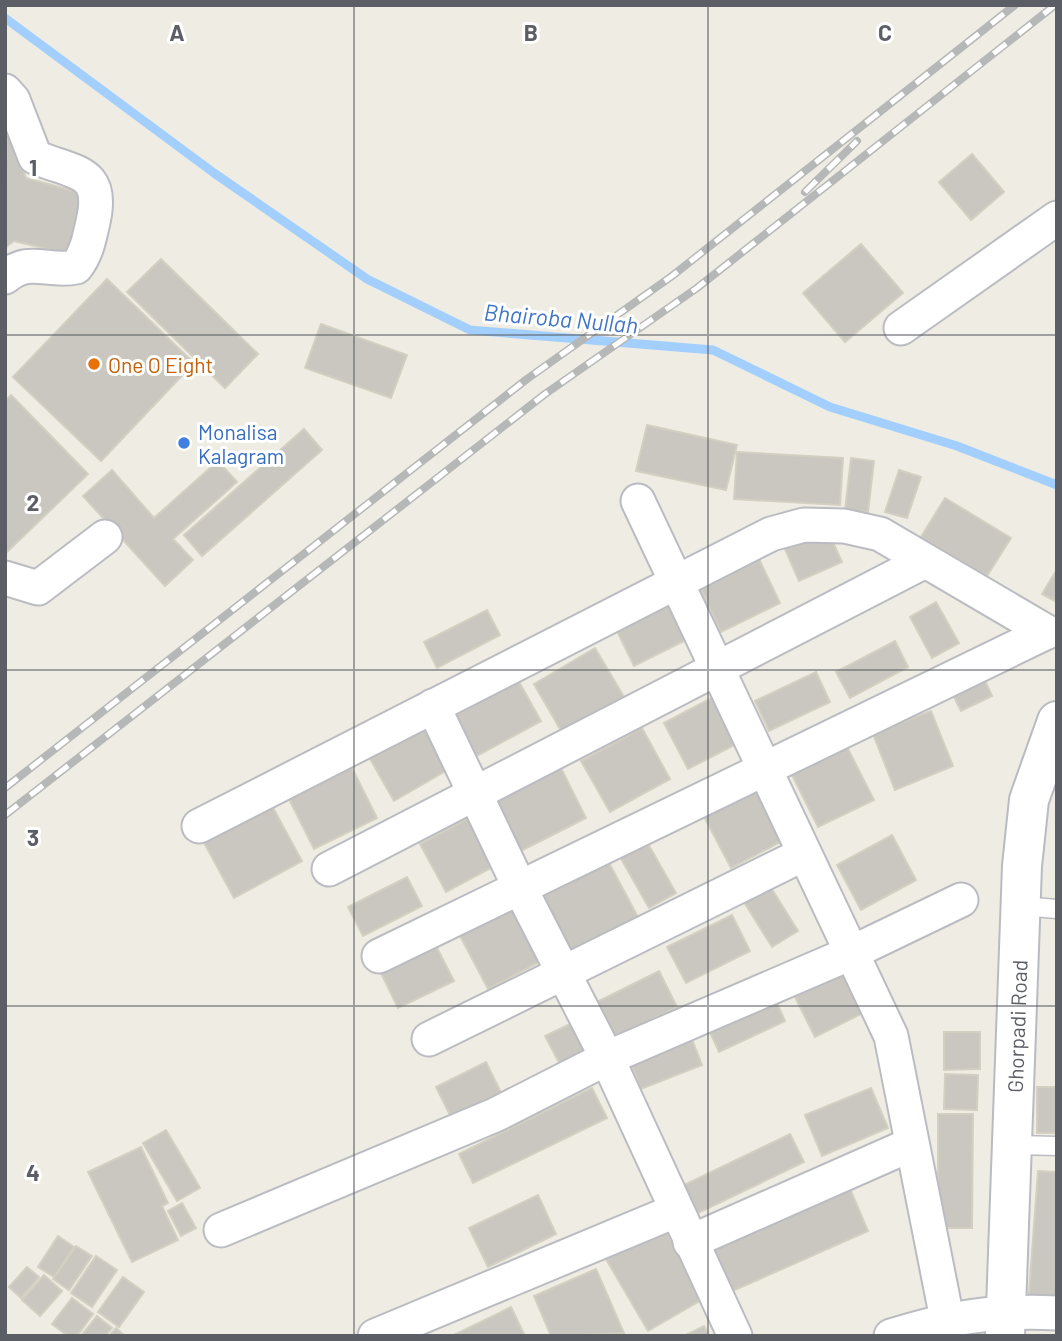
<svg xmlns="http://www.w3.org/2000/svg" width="1062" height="1341" viewBox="0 0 1062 1341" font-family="Barlow,sans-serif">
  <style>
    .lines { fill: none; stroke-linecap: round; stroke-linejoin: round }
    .stream { stroke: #a3cfff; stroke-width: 9 }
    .building { fill: #c9c7c0; stroke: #d3cfc1; stroke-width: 2 }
    .service-casing { stroke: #bbbcc2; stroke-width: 21 }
    .minor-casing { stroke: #bbbcc2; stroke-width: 37 }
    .secondary-casing { stroke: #b9bbc2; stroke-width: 42 }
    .service { stroke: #fff; stroke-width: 18 }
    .minor { stroke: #fff; stroke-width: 33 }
    .secondary { stroke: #fff; stroke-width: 38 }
    .rail-casing { stroke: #b6b7b7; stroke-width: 8 }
    .rail { stroke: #fff; stroke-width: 5; stroke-dasharray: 16; stroke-linecap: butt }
    .grid { fill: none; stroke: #5b5e64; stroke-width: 2; stroke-opacity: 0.55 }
    .food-dot { fill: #e8710a; stroke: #fff; stroke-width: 2.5 }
    .shop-dot { fill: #3f7fe0; stroke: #fff; stroke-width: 2.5 }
    .labels { text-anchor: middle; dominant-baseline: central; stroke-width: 6; stroke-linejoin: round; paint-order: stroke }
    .food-label { font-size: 21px; fill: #c56008; stroke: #fff; text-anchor: start }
    .shop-label { font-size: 21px; fill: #366cbe; stroke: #fff; text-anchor: start }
    .street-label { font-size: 21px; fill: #5b5e64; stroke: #fff }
    .water-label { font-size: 23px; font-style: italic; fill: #4076c7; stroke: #fff }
    .grid-label { font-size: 23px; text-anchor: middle; font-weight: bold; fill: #5b5e64; stroke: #fff; stroke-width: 6; stroke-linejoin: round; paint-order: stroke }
  </style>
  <rect width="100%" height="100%" fill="#efede3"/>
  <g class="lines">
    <path class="stream" d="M5 18 214 173 367 279 470 330 713 350 830 407 957 446 1057 485"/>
  </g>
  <g class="building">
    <path d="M7 124 26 178 85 194 73 255 14 241 5 248Z"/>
    <path d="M972 154 1004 192 971 220 939 182Z"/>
    <path d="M861 244 903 293 845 342 803 293Z"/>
    <path d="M161 259 258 354 225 388 127 292Z"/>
    <path d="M107 279 194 363 101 461 13 377Z"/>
    <path d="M321 324 407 355 391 398 305 368Z"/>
    <path d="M11 395 88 474 5 554V401Z"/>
    <path d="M647 425 737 445 726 490 636 471Z"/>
    <path d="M304 429 322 450 202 556 184 535Z"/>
    <path d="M737 452 843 458 840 505 734 499Z"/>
    <path d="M851 458 874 461 868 512 845 510Z"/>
    <path d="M218 461 237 482 173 539 193 560 165 586 83 496 112 470 154 518Z"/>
    <path d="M899 470 921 477 907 518 885 512Z"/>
    <path d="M945 498 1011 538 987 576 921 537Z"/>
    <path d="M826 527 842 562 799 581 784 547Z"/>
    <path d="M759 559 780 603 721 632 700 587Z"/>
    <path d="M1057 569V602L1042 594Z"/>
    <path d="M666 601 686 640 634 666 615 627Z"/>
    <path d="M936 602 959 643 932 658 910 617Z"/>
    <path d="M487 610 500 635 437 668 424 642Z"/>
    <path d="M895 641 908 667 850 698 836 672Z"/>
    <path d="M595 648 624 697 563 734 534 684Z"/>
    <path d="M816 672 830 702 769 731 755 701Z"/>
    <path d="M981 672 992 696 961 711 949 687Z"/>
    <path d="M518 680 541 721 475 757 453 717Z"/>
    <path d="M719 694 744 740 688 769 664 723Z"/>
    <path d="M931 711 953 766 895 790 873 734Z"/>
    <path d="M422 717 451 768 394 801 365 750Z"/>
    <path d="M642 728 670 779 610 812 581 761Z"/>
    <path d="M847 747 874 800 818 827 792 775Z"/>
    <path d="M351 766 377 818 314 849 288 797Z"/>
    <path d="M561 768 586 818 521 851 496 802Z"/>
    <path d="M762 779 792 836 731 868 701 811Z"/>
    <path d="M271 804 302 861 234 898 203 841Z"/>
    <path d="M476 814 502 862 446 892 420 844Z"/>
    <path d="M892 835 916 880 861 910 837 865Z"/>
    <path d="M647 842 676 893 649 908 620 857Z"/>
    <path d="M608 861 638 917 570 953 540 898Z"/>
    <path d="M407 877 422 906 363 936 348 907Z"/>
    <path d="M770 886 798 931 772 947 744 902Z"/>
    <path d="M518 905 547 958 488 989 460 936Z"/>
    <path d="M732 915 750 951 686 983 667 947Z"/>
    <path d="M433 940 454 981 398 1008 378 967Z"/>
    <path d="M851 968 871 1009 815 1037 795 997Z"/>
    <path d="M659 971 677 1007 611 1040 593 1004Z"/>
    <path d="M774 997 785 1021 719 1052 708 1028Z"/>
    <path d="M574 1022 594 1059 565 1074 545 1036Z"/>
    <path d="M688 1029 702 1065 641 1089 627 1053Z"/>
    <path d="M944 1032H980V1069L944 1070Z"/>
    <path d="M486 1062 507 1105 457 1129 436 1087Z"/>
    <path d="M945 1074 978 1075 977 1110 944 1109Z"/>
    <rect x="1037" y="1087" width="20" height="46"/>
    <path d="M592 1088 607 1118 473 1183 459 1154Z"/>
    <path d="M871 1088 888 1128 822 1156 805 1115Z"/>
    <path d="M938 1114H973L972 1228H938Z"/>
    <path d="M166 1130 200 1188 177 1201 143 1143Z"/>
    <path d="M790 1134 804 1162 694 1215 680 1187Z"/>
    <path d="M141 1147 168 1203 162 1206 178 1240 132 1262 88 1172Z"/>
    <path d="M1038 1171 1057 1172V1308L1028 1306Z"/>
    <path d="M845 1177 868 1231 728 1293 704 1239Z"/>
    <path d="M538 1195 556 1234 488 1267 469 1228Z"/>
    <path d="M182 1203 196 1228 181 1236 168 1211Z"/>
    <path d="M663 1226 705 1298 648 1331 606 1259Z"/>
    <path d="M58 1236 74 1247 54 1277 38 1267Z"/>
    <path d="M76 1246 92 1256 69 1290 53 1279Z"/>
    <path d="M96 1256 117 1270 92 1307 71 1293Z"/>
    <path d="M27 1267 39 1277 21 1298 9 1287Z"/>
    <path d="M596 1269 624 1333 551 1336 534 1296Z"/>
    <path d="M44 1275 62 1291 40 1316 22 1300Z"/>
    <path d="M123 1277 144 1292 119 1327 98 1312Z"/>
    <path d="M72 1298 93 1314 77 1336H68L52 1324Z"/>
    <path d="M511 1307 525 1336H452Z"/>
    <path d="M97 1316 112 1328 105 1336H81Z"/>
    <path d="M704 1326 709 1336H684Z"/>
    <path d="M116 1328 125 1336H109Z"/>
  </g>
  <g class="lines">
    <defs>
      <g id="service">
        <path d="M1021 906 1057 909"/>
        <path d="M1013 1145 1057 1146"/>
      </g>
      <g id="minor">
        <path d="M5 91 13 100 35 157C75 174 105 169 93 222 89 239 87 253 76 267 47 273 30 256 5 277"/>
        <path d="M901 328 1057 218"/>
        <path d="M638 501 891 1036 947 1319"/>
        <path d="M5 578 38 588 105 537"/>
        <path d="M433 706 520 888 607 1058 735 1336"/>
        <path d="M199 826 771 534 804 525 844 526 880 534 1047 632"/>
        <path d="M329 869 925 561"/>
        <path d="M379 956 1047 632"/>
        <path d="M429 1039 804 854"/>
        <path d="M221 1230 495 1115 607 1058 851 953 961 900"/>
        <path d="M690 1242 912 1144"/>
        <path d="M375 1336 675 1211"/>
        <path d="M891 1336C952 1317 993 1310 1057 1313"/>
      </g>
      <g id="secondary">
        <path id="s1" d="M1005 1336 1022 866 1029 800 1057 721"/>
      </g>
    </defs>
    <use href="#service" class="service-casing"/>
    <use href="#minor" class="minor-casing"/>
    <use href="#secondary" class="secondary-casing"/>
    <use href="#service" class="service"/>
    <use href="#minor" class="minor"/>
    <use href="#secondary" class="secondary"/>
    <defs>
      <g id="rail">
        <path d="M805 192 857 141"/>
        <path d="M5 788 527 379 672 276 1015 5"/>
        <path d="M5 815 545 394 697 288 1055 5"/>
      </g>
    </defs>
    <use href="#rail" class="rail-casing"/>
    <use href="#rail" class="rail"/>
  </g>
  <path class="grid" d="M354 5V1336M708 5V1336M5 335H1057M5 670H1057M5 1006H1057"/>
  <circle class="food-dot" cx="94" cy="364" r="7"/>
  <circle class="shop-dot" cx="184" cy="443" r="7"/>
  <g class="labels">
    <g class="food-label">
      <text x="108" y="364">One O Eight</text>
    </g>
    <g class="shop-label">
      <text x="198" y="431">Monalisa<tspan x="198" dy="24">Kalagram</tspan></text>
    </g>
    <g class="street-label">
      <text stroke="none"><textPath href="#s1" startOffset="310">Ghorpadi Road</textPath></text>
    </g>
    <g class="water-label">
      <text transform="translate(561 318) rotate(5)">Bhairoba Nullah</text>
    </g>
  </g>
  <g class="grid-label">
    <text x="177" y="41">A</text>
    <text x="531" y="41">B</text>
    <text x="885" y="41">C</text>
    <text x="33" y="176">1</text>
    <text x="33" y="511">2</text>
    <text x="33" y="846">3</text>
    <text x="33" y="1181">4</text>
  </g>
  <rect width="1062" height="1341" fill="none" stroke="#5b5e64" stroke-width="14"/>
</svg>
